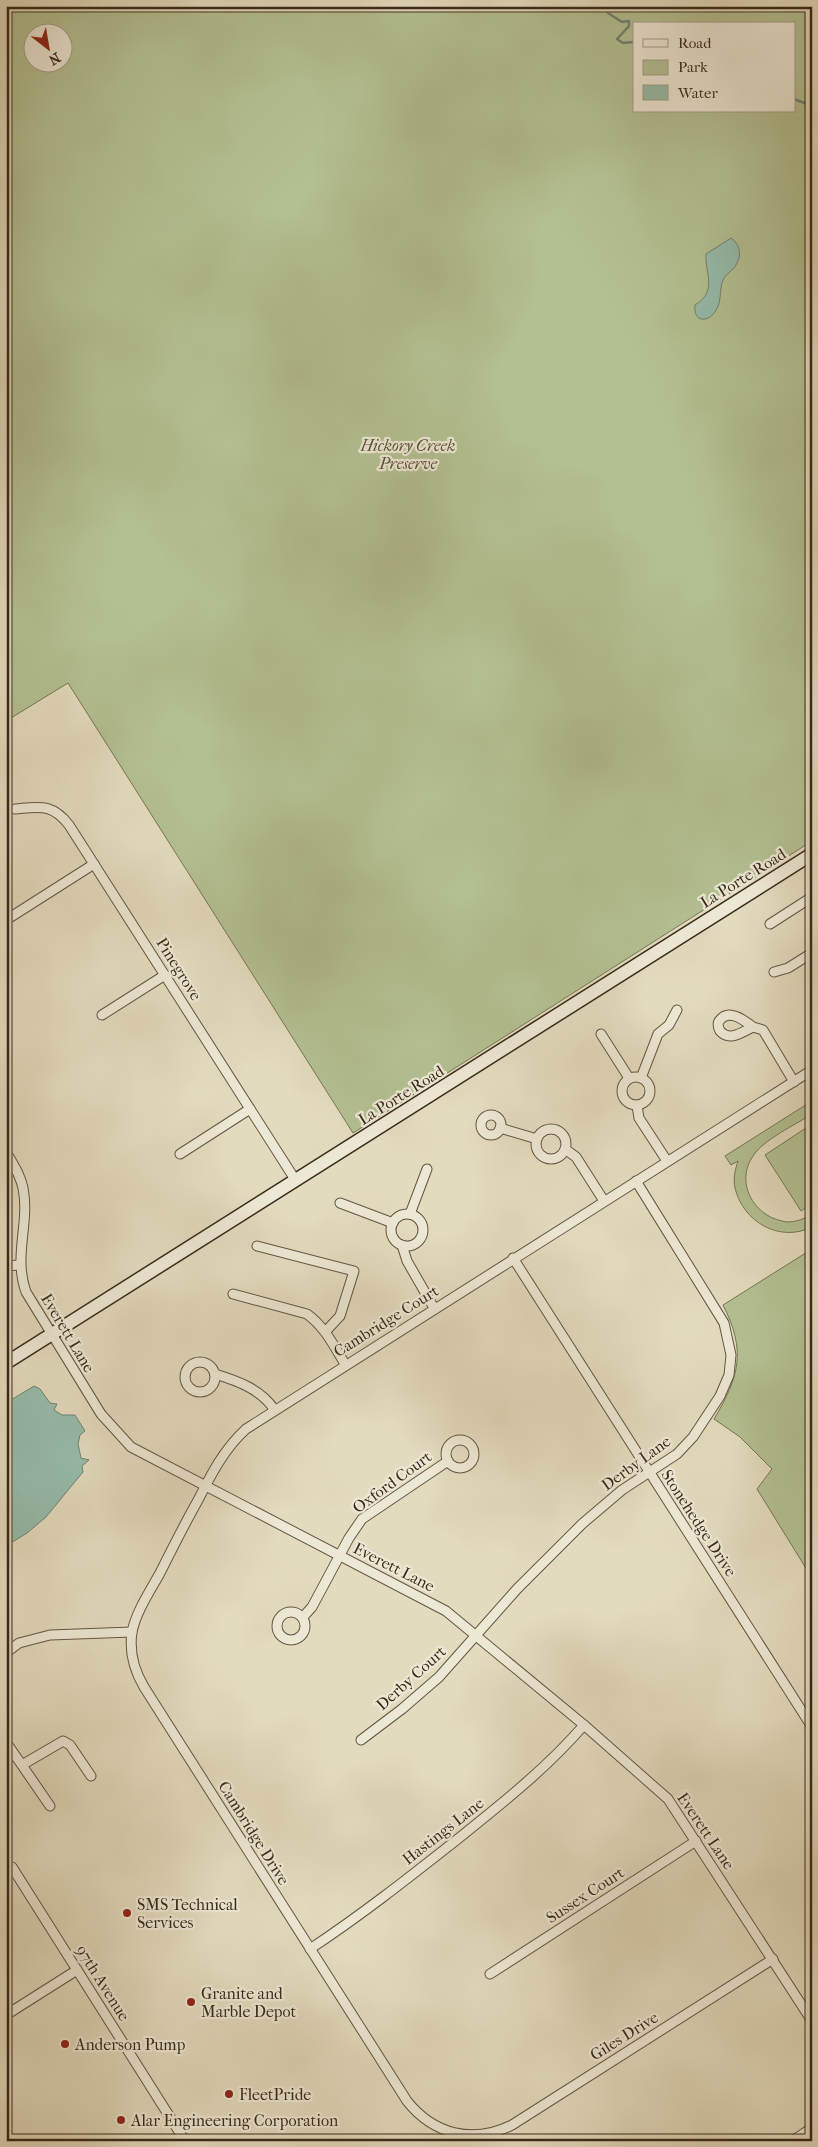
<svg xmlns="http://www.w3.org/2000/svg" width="818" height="2147" viewBox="0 0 818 2147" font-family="'IM FELL French Canon',serif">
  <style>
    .green { fill: #b3c092; stroke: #767556; fill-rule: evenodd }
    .water { fill: #96bcab; stroke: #708271 }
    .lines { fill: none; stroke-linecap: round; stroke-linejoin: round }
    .stream { stroke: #708271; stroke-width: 2.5 }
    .street-casing { stroke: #635642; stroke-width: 11 }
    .secondary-casing { stroke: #382a19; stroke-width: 15 }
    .street { stroke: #ede8d5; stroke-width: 9 }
    .secondary { stroke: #ede8d5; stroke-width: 12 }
    .poi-dot { fill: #8f2418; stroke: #ede8d5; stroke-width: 2 }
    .labels { text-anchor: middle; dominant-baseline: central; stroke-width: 4.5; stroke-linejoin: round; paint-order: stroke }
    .park-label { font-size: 16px; font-style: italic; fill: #575037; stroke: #ede8d5 }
    .street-label { font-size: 16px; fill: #382a19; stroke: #ede8d5 }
    .poi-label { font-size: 16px; fill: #382a19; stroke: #ede8d5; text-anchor: start }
  </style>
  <rect width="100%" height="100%" fill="#e3dbbe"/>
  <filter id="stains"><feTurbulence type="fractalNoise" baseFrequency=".004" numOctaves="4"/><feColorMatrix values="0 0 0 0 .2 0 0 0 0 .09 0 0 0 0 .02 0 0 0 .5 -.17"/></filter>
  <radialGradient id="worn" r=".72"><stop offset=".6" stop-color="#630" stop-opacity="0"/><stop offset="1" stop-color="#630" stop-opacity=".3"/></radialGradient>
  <g class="green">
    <path d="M6 6H812V841L353 1133 68 683 6 721ZM634 24H794V111H634ZM32 32H62V62H32Z"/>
    <path d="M812 1101V1114C795 1125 763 1140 753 1156 735 1182 753 1215 782 1221 792 1224 803 1219 812 1215V1227C780 1243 743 1222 735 1188 733 1179 735 1170 738 1161L731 1165 725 1156Z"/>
    <path d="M812 1124V1203L801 1211 765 1155Z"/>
    <path d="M812 1249V1578L757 1489 772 1469 740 1437 714 1419C740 1376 746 1350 723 1305Z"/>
  </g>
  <g class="water">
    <path d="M731 238C740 244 742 255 736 265 733 271 726 273 723 280 719 290 722 301 716 310 709 323 693 323 695 305 718 291 705 274 706 254Z"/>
    <path d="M34 1386 40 1389 50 1403 57 1404 54 1410 62 1415H75L85 1431 80 1435 78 1444 81 1458 89 1460 82 1466 83 1472 46 1517 27 1533 6 1546V1403Z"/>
  </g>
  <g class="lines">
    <g class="stream">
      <path d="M606 6 608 13 622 22 629 21V26L617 39 623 43 634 42"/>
      <path d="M794 99 812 106"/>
    </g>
    <defs>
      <g id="street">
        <path d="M15 809C40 807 52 803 69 825L296 1181"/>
        <path d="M6 920 94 864"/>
        <path d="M770 924 812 897"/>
        <path d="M774 972 788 968 812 953"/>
        <path d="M102 1015 165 975"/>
        <path d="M753 1027C745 1021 729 1008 720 1020 717 1023 718 1027 720 1031 730 1042 742 1032 753 1027L763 1030 794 1082"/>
        <path d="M601 1034 629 1078"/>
        <circle cx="636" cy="1091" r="14"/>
        <path d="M641 1078 658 1034 669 1025 677 1010"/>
        <path d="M637 1106 639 1118 667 1161"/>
        <circle cx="491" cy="1125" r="10"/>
        <path d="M500 1128 537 1139"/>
        <circle cx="551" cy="1144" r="15"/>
        <path d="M565 1149 576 1157 604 1201"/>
        <path d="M6 1152C13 1164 20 1174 23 1188 30 1223 13 1256 26 1292L101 1414 131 1447 446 1611 584 1725 668 1799 812 2021"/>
        <path d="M180 1154 250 1109"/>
        <path d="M340 1203 393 1223"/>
        <path d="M410 1214 427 1169"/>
        <circle cx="407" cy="1230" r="16"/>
        <path d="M402 1245 407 1261 434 1308"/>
        <path d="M257 1246 354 1271 340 1316 326 1331"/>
        <path d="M513 1258 812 1727"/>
        <path d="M6 1266 19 1265"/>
        <path d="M233 1294 307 1314C325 1327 334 1346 345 1364"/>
        <circle cx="200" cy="1377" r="15"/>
        <path d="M215 1374C238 1381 260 1389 274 1409"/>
        <circle cx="460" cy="1454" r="14"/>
        <circle cx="291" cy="1626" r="14"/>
        <path d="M303 1617 312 1607 349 1538 362 1519 448 1461"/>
        <path d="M6 1653 19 1643 50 1635 132 1632"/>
        <path d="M361 1740 402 1709 439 1677 517 1589 582 1524 622 1490 677 1454 693 1437 720 1396 729 1375 731 1355 724 1323 636 1181"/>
        <path d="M6 1742 50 1806"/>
        <path d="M22 1765 63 1741 70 1745 91 1776"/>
        <path d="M12 1867 185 2141"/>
        <path d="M310 1949C360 1916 407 1879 454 1842 500 1805 545 1770 584 1725"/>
        <path d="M773 1959 512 2125C473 2144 434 2135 407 2101L144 1687C134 1670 129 1652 132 1632 136 1612 150 1591 160 1573 172 1549 184 1525 197 1502 211 1475 223 1450 246 1429L812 1070"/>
        <path d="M490 1974 696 1841"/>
        <path d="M6 2015 77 1970"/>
        <path d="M792 2141 812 2128"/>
      </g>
      <path id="secondary" d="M6 1363 812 854"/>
    </defs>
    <use href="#street" class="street-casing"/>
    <use href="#secondary" class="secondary-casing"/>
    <use href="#street" class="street"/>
    <use href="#secondary" class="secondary"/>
  </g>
  <g class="poi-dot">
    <circle cx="127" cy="1913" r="5"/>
    <circle cx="191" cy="2002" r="5"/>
    <circle cx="65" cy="2044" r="5"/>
    <circle cx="229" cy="2094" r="5"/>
    <circle cx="121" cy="2120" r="5"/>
  </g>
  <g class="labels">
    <g class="park-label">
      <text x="408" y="445">Hickory Creek<tspan x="408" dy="18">Preserve</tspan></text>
    </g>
    <g class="street-label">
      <text transform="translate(743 878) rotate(-32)">La Porte Road</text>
      <text transform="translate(179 969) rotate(58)">Pinegrove</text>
      <text transform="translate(401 1095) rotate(-32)">La Porte Road</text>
      <text transform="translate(386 1321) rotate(-32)">Cambridge Court</text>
      <text transform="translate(68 1333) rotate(59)">Everett Lane</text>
      <text transform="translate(636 1463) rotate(-36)">Derby Lane</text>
      <text transform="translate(392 1482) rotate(-36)">Oxford Court</text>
      <text transform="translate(699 1523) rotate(57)">Stonehedge Drive</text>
      <text transform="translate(394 1567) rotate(27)">Everett Lane</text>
      <text transform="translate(411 1678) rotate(-42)">Derby Court</text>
      <text transform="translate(443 1831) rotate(-38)">Hastings Lane</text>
      <text transform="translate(706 1831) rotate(56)">Everett Lane</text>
      <text transform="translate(254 1833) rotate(58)">Cambridge Drive</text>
      <text transform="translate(585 1895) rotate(-33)">Sussex Court</text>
      <text transform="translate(103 1983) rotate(58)">97th Avenue</text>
      <text transform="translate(624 2036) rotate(-32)">Giles Drive</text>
    </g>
    <g class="poi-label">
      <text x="137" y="1904">SMS Technical<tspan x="137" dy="18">Services</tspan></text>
      <text x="201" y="1993">Granite and<tspan x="201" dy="18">Marble Depot</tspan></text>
      <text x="75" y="2044">Anderson Pump</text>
      <text x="239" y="2094">FleetPride</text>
      <text x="131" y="2120">Alar Engineering Corporation</text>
    </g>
  </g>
  <rect width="818" height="2147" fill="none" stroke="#e3dbbe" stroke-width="25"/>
  <rect x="8" y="8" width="803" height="2132" fill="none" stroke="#382a19" stroke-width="2.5"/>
  <rect x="12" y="12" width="793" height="2122" fill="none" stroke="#382a19"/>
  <rect x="633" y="22" width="162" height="90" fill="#ede8d5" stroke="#a59c8a"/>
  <rect x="643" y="39" width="25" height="8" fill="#ede8d5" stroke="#a59c8a"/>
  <text x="678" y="48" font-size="15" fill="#382a19">Road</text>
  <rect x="643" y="60" width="25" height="15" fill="#b3c092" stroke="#a59c8a"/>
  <text x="678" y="72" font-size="15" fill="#382a19">Park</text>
  <rect x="643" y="85" width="25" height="15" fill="#96bcab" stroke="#a59c8a"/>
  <text x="678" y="98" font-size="15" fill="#382a19">Water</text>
  <g transform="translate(48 48) rotate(149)"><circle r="24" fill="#ede8d5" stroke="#a59c8a"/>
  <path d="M0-4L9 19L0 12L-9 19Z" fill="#8f2418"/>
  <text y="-8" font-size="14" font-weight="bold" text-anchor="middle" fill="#382a19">N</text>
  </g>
  <rect width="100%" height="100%" filter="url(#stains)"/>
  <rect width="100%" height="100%" fill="url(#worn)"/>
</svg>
